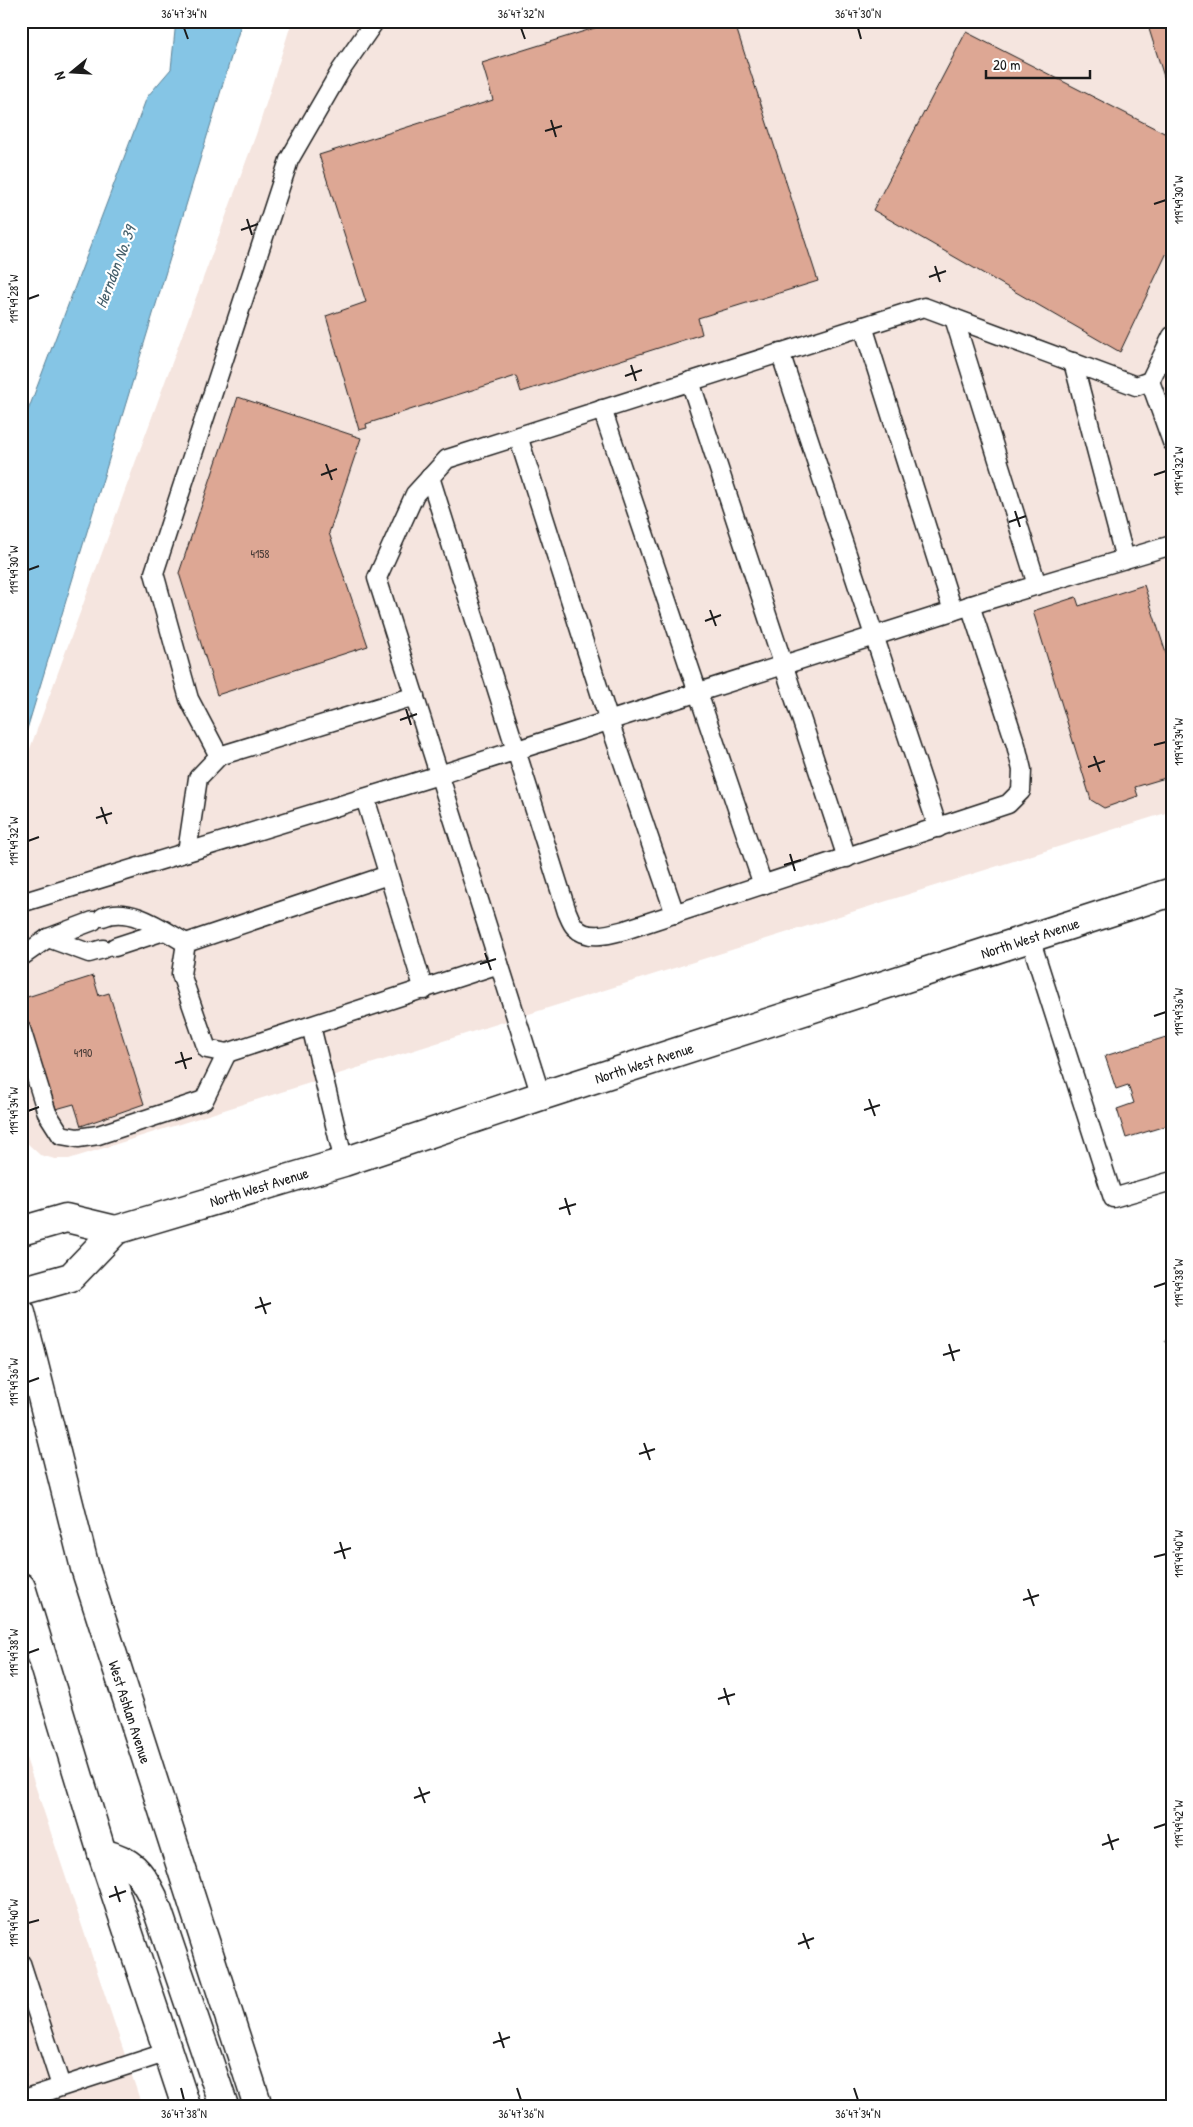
<svg xmlns="http://www.w3.org/2000/svg" width="1193" height="2127" viewBox="0 0 1193 2127" font-family="'Patrick Hand',sans-serif">
  <style>
    .built { fill: #f5e5df }
    .water { fill: #85c5e5; stroke: #5b8195 }
    .building { fill: #dda794; stroke: #1c1c1c }
    .lines { fill: none; stroke-linecap: round; stroke-linejoin: round }
    .lane-casing { stroke: #1c1c1c; stroke-width: 21 }
    .secondary-casing { stroke: #1c1c1c; stroke-width: 31 }
    .primary-casing { stroke: #1c1c1c; stroke-width: 31 }
    .lane { stroke: #fff; stroke-width: 18 }
    .secondary { stroke: #fff; stroke-width: 28 }
    .primary { stroke: #fff; stroke-width: 28 }
    .ticks { fill: none; stroke: #1c1c1c; stroke-width: 2 }
    .labels { text-anchor: middle; dominant-baseline: central; stroke-width: 4.5; stroke-linejoin: round; paint-order: stroke }
    .number-label { font-size: 12px; fill: #4c3f3a }
    .street-label { font-size: 15px; fill: #1c1c1c; stroke: #fff }
    .water-label { font-size: 16px; font-style: italic; fill: #46606c; stroke: #fff }
    .neatline { fill: none; stroke: #1c1c1c; stroke-width: 2 }
    .ticks-label { font-size: 12px; text-anchor: middle; fill: #1c1c1c }
  </style>
  <rect width="100%" height="100%" fill="#fff"/>
  <filter id="ink" filterUnits="userSpaceOnUse"><feTurbulence type="fractalNoise" baseFrequency=".02" numOctaves="2"/><feDisplacementMap in="SourceGraphic" scale="10" xChannelSelector="R" yChannelSelector="G"/><feConvolveMatrix kernelMatrix="1 2 1 2 8 2 1 2 1" color-interpolation-filters="sRGB"/></filter>
  <g filter="url(#ink)">
    <g class="built">
      <path d="M292 21H1172V811L69 1159H55L40 1155 28 1144 21 1131V773L258 129Z"/>
      <path d="M21 1743 142 2106H21Z"/>
    </g>
    <path class="water" d="M176 21H242L21 749V429L147 97 171 69Z"/>
    <g class="building">
      <path d="M617 21H734L818 281 698 318 702 334 521 392 516 376 366 424 367 428 359 430 326 316 366 302 319 155 493 100 482 63Z"/>
      <path d="M1172 21V102L1149 29Z"/>
      <path d="M966 32 1172 137V242L1120 352 873 210Z"/>
      <path d="M238 397 361 438 329 533 368 646 217 695 179 573Z"/>
      <path d="M1144 585 1172 672V776L1135 787 1138 796 1104 808 1091 800 1033 611 1076 597 1079 606Z"/>
      <path d="M93 976 99 996 109 993 144 1104 81 1126 74 1104 56 1109 21 999Z"/>
      <path d="M1166 1037 1172 1056V1124L1126 1138 1117 1109 1134 1103 1128 1085 1116 1089 1105 1056Z"/>
      <path d="M1172 1330V1346L1165 1342Z"/>
      <path d="M21 2061 26 2076 21 2078Z"/>
    </g>
    <g class="lines">
      <defs>
        <g id="lane">
          <path d="M954 318 1037 585"/>
          <path d="M863 326 953 611"/>
          <path d="M780 352 938 828"/>
          <path d="M1073 362 1125 559"/>
          <path d="M690 381 847 858"/>
          <path d="M1150 381 1172 442"/>
          <path d="M602 409 763 885"/>
          <path d="M518 436 609 721 675 914"/>
          <path d="M430 477 567 912C569 916 571 923 575 927 587 941 610 934 625 930L1008 804 1021 791 1022 770 1016 745 970 605"/>
          <path d="M219 756 189 699 154 573 289 160 341 70 375 21"/>
          <path d="M365 798 424 990"/>
          <path d="M187 852 198 778 219 756 415 696"/>
          <path d="M388 875 186 943 181 974 207 1049 227 1053 499 964"/>
          <path d="M21 903 439 775 984 601 1172 545"/>
          <path d="M103 917C130 905 163 930 186 943"/>
          <path d="M48 938 89 953 103 949"/>
          <path d="M1030 938 1113 1198 1172 1181"/>
          <path d="M115 947 164 931"/>
          <path d="M21 957 48 938 93 921"/>
          <path d="M311 1026 344 1162"/>
          <path d="M21 1029 47 1113 61 1135 78 1138 98 1135 204 1100 227 1053"/>
          <path d="M541 1096 377 578 415 494 447 459 924 307 1136 386 1150 381 1172 336"/>
          <path d="M21 1963 61 2086"/>
          <path d="M21 2100 168 2052"/>
        </g>
        <g id="secondary">
          <path d="M21 1231 66 1218 116 1230"/>
          <path d="M21 1291 71 1277 116 1230 344 1162 541 1096 1172 892"/>
        </g>
        <g id="primary">
          <path d="M21 1313 85 1568 258 2106"/>
          <path d="M21 1587 102 1853 186 2106"/>
          <path d="M102 1853C131 1860 141 1872 153 1897L224 2106"/>
        </g>
      </defs>
      <use href="#lane" class="lane-casing"/>
      <use href="#secondary" class="secondary-casing"/>
      <use href="#primary" class="primary-casing"/>
      <use href="#lane" class="lane"/>
      <use href="#secondary" class="secondary"/>
      <use href="#primary" class="primary"/>
    </g>
  </g>
  <path class="ticks" d="M184 28 188 39M521 28 525 39M858 28 861 39M551 120 556 137M545 131 562 126M1154 204 1166 200M247 219 252 235M241 230 258 224M935 266 940 282M929 277 946 271M28 299 39 295M631 365 636 381M625 376 642 370M326 464 332 480M321 475 337 469M1154 475 1166 471M1015 511 1020 527M1009 522 1026 516M28 570 39 566M710 610 716 626M705 621 721 615M406 709 411 725M400 720 417 714M1154 745 1166 742M1094 756 1100 772M1088 767 1105 761M101 807 107 824M96 818 112 813M28 841 39 837M790 854 795 871M784 865 801 860M485 953 491 970M480 964 496 959M1154 1016 1166 1012M181 1052 186 1069M175 1063 192 1058M869 1099 875 1116M864 1110 880 1105M28 1111 39 1107M565 1198 570 1215M559 1209 576 1204M1154 1287 1166 1283M260 1297 266 1314M255 1308 271 1303M949 1344 954 1361M943 1355 960 1350M28 1382 39 1378M644 1443 650 1460M639 1454 655 1449M340 1542 345 1559M334 1553 351 1548M1154 1557 1166 1554M1028 1589 1034 1606M1023 1600 1039 1595M28 1653 39 1649M724 1688 729 1705M718 1699 735 1694M419 1787 425 1803M414 1798 430 1792M1154 1828 1166 1824M1108 1834 1113 1850M1102 1845 1119 1839M115 1886 120 1902M109 1897 126 1891M28 1923 39 1920M803 1933 809 1949M798 1944 814 1938M499 2032 504 2048M493 2043 510 2037M181 2088 184 2100M517 2088 521 2100M854 2088 858 2100"/>
  <g class="labels">
    <g class="number-label">
      <text x="260" y="553">4158</text>
      <text x="83" y="1052">4190</text>
    </g>
    <g class="street-label">
      <text transform="translate(1030 938) rotate(-18)">North West Avenue</text>
      <text transform="translate(644 1063) rotate(-18)">North West Avenue</text>
      <text transform="translate(259 1187) rotate(-17)">North West Avenue</text>
      <text transform="translate(130 1712) rotate(72)">West Ashlan Avenue</text>
    </g>
    <g class="water-label">
      <text transform="translate(115 267) rotate(-69)">Herndon No. 39</text>
    </g>
  </g>
  <rect width="1193" height="2127" fill="none" stroke="#fff" stroke-width="55"/>
  <g transform="translate(72 72) rotate(252)" stroke="#ffffff" stroke-width="4" paint-order="stroke">
  <path d="M0-4L9 19L0 12L-9 19Z" fill="#1c1c1c"/>
  <text y="-8" font-size="14" font-weight="bold" text-anchor="middle" fill="#1c1c1c">N</text>
  </g>
  <path d="M986 70v8h104v-8" fill="none" stroke="#1c1c1c" stroke-width="2.5"/>
  <text x="993" y="70" font-size="15" fill="#1c1c1c" stroke="#ffffff" stroke-width="4" paint-order="stroke">20 m</text>
  <rect x="28" y="28" width="1138" height="2072" class="neatline"/>
  <g class="ticks-label">
    <text x="184" y="18">36°47'34"N</text>
    <text x="521" y="18">36°47'32"N</text>
    <text x="858" y="18">36°47'30"N</text>
    <text transform="translate(1179 200) rotate(-90)" y="4">119°49'30"W</text>
    <text transform="translate(14 299) rotate(-90)" y="4">119°49'28"W</text>
    <text transform="translate(1179 471) rotate(-90)" y="4">119°49'32"W</text>
    <text transform="translate(14 570) rotate(-90)" y="4">119°49'30"W</text>
    <text transform="translate(1179 742) rotate(-90)" y="4">119°49'34"W</text>
    <text transform="translate(14 841) rotate(-90)" y="4">119°49'32"W</text>
    <text transform="translate(1179 1012) rotate(-90)" y="4">119°49'36"W</text>
    <text transform="translate(14 1111) rotate(-90)" y="4">119°49'34"W</text>
    <text transform="translate(1179 1283) rotate(-90)" y="4">119°49'38"W</text>
    <text transform="translate(14 1382) rotate(-90)" y="4">119°49'36"W</text>
    <text transform="translate(1179 1554) rotate(-90)" y="4">119°49'40"W</text>
    <text transform="translate(14 1653) rotate(-90)" y="4">119°49'38"W</text>
    <text transform="translate(1179 1824) rotate(-90)" y="4">119°49'42"W</text>
    <text transform="translate(14 1923) rotate(-90)" y="4">119°49'40"W</text>
    <text x="184" y="2118">36°47'38"N</text>
    <text x="521" y="2118">36°47'36"N</text>
    <text x="858" y="2118">36°47'34"N</text>
  </g>
</svg>
